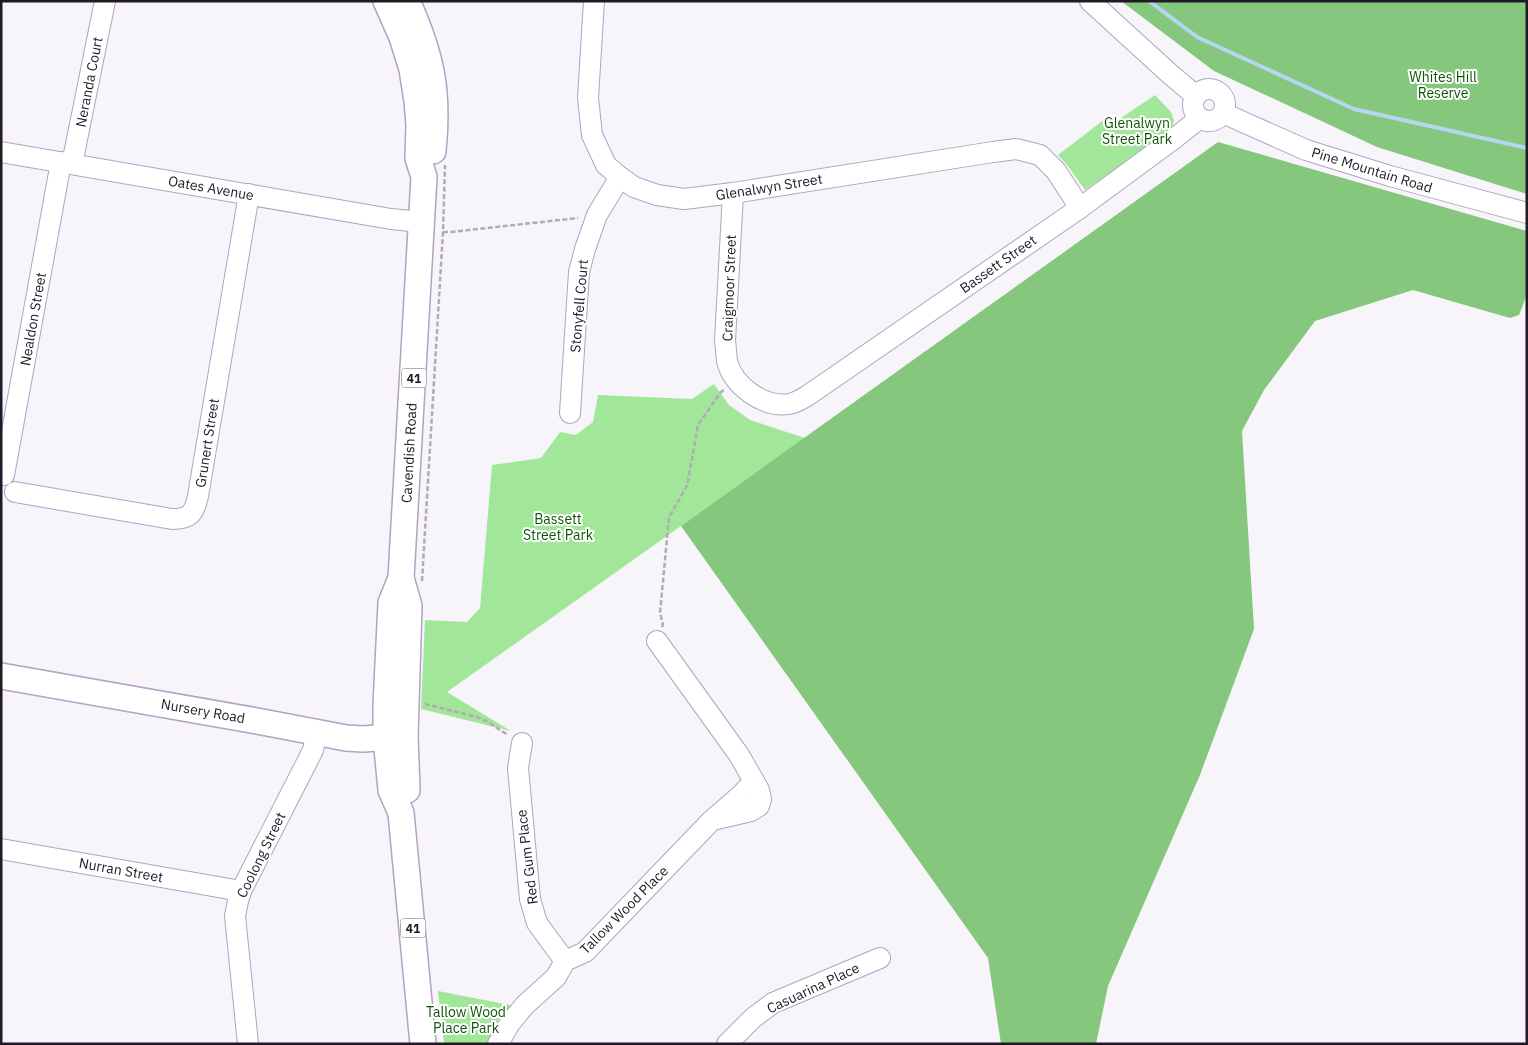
<svg xmlns="http://www.w3.org/2000/svg" width="1528" height="1045" viewBox="0 0 1528 1045" font-family="'IBM Plex Sans',sans-serif">
  <style>
    .green { fill: #a2e699 }
    .forest { fill: #85c87d }
    .lines { fill: none; stroke-linecap: round; stroke-linejoin: round }
    .stream { stroke: #b6d5f0; stroke-width: 4 }
    .minor-casing { stroke: #b1a3c2; stroke-width: 22 }
    .major-casing { stroke: #b1a3c2; stroke-width: 28 }
    .path { stroke: #afacb4; stroke-width: 2.5; stroke-dasharray: 5 2.5; stroke-linecap: butt }
    .minor { stroke: #fff; stroke-width: 20 }
    .major { stroke: #fff; stroke-width: 25 }
    .labels { text-anchor: middle; dominant-baseline: central; stroke-width: 4; stroke-linejoin: round; paint-order: stroke }
    .shield { fill: #fff; stroke: #625f67; stroke-width: 1 }
    .shield-label { font-size: 12px; font-weight: bold; fill: #1f1a26 }
    .park-label { font-size: 14px; fill: #0e5408; stroke: #fff }
    .street-label { font-size: 14px; fill: #1f1a26; stroke: #fff }
  </style>
  <rect width="100%" height="100%" fill="#f7f4fa"/>
  <g class="green">
    <path d="M1155 95 1171 112 1174 120 1171 131 1085 190 1068 166 1058 155 1105 119 1118 120Z"/>
    <path d="M714 384 729 405 750 420 805 438 447 692 511 731 421 709 425 620 467 622 480 608 492 465 541 458 560 432 576 435 593 422 598 395 692 399Z"/>
    <path d="M438 991 515 1006 497 1022 487 1044H444Z"/>
  </g>
  <g class="forest">
    <path d="M1121 1H1527V194L1377 147 1214 71Z"/>
    <path d="M1218 142 1527 231V294L1519 315 1510 318 1413 290 1315 321 1264 390 1242 431 1254 629 1200 775 1108 986 1096 1044H1001L988 958 681 526Z"/>
  </g>
  <g class="lines">
    <path class="stream" d="M1149 1 1197 37 1354 109 1527 148"/>
    <defs>
      <g id="minor">
        <path d="M594 1 588 98 592 135 606 165 620 177 634 187 657 195 684 199 733 193 993 152 1016 149 1040 155 1056 171 1080 208"/>
        <path d="M1090 1 1170 74 1196 96"/>
        <circle cx="1209" cy="105" r="16"/>
        <path d="M1223 113 1306 150 1390 176 1527 213"/>
        <path d="M1 152 391 219 421 222"/>
        <path d="M72 164 105 1"/>
        <path d="M733 193 725 341C726 347 726 354 727 361 733 386 764 408 789 404 795 403 802 399 807 396L1080 208 1175 138 1200 118"/>
        <path d="M570 413 579 272 585 249 597 215 620 177"/>
        <path d="M4 475 61 162"/>
        <path d="M15 492 172 519C190 519 194 514 198 496L249 194"/>
        <path d="M657 641 739 755 759 790 761 799 759 806 751 811 717 819"/>
        <path d="M522 743 518 768 530 899 537 923 565 961"/>
        <path d="M1 849 241 891"/>
        <path d="M248 1044 235 916 238 901 241 891 308 760 313 750 317 732"/>
        <path d="M498 1044 510 1023 525 1005 556 977 565 961 585 952 712 820 742 794 754 781"/>
        <path d="M727 1044 753 1018 773 1003 880 958"/>
      </g>
      <g id="major">
        <path d="M386 1 402 37 412 69 417 101 419 125 418 158 424 177 401 578 391 603 386 705V738L391 790 401 813 423 1044"/>
        <path d="M407 1C432 56 439 92 433 151"/>
        <path d="M401 578 409 606 405 736 407 790"/>
        <path d="M1 676 257 721 346 738 363 739 405 736"/>
      </g>
    </defs>
    <use href="#minor" class="minor-casing"/>
    <use href="#major" class="major-casing"/>
    <g class="path">
      <path d="M443 232H451L578 218"/>
      <path d="M422 581 443 232 445 165"/>
      <path d="M662 627 663 624 660 613 669 517 687 486 698 425 721 392 725 389"/>
      <path d="M425 704 477 717 486 721 508 735"/>
    </g>
    <use href="#minor" class="minor"/>
    <use href="#major" class="major"/>
  </g>
  <g class="labels">
    <g class="shield">
      <rect x="401.5" y="368.5" width="25" height="19" rx="4"/>
      <rect x="400.5" y="918.5" width="25" height="19" rx="4"/>
    </g>
    <g class="shield-label">
      <text x="414" y="378">41</text>
      <text x="413" y="928">41</text>
    </g>
    <g class="park-label">
      <text x="1443" y="77">Whites Hill<tspan x="1443" dy="16">Reserve</tspan></text>
      <text x="1137" y="123">Glenalwyn<tspan x="1137" dy="16">Street Park</tspan></text>
      <text x="558" y="519">Bassett<tspan x="558" dy="16">Street Park</tspan></text>
      <text x="466" y="1012">Tallow Wood<tspan x="466" dy="16">Place Park</tspan></text>
    </g>
    <g class="street-label">
      <text transform="translate(89 82) rotate(-79)">Neranda Court</text>
      <text transform="translate(1372 170) rotate(17)">Pine Mountain Road</text>
      <text transform="translate(769 187) rotate(-9)">Glenalwyn Street</text>
      <text transform="translate(211 188) rotate(10)">Oates Avenue</text>
      <text transform="translate(998 264) rotate(-35)">Bassett Street</text>
      <text transform="translate(729 288) rotate(-88)">Craigmoor Street</text>
      <text transform="translate(579 306) rotate(-85)">Stonyfell Court</text>
      <text transform="translate(33 319) rotate(-80)">Nealdon Street</text>
      <text transform="translate(207 443) rotate(-81)">Grunert Street</text>
      <text transform="translate(409 453) rotate(-87)">Cavendish Road</text>
      <text transform="translate(203 711) rotate(10)">Nursery Road</text>
      <text transform="translate(261 855) rotate(-64)">Coolong Street</text>
      <text transform="translate(527 857) rotate(-97)">Red Gum Place</text>
      <text transform="translate(121 870) rotate(10)">Nurran Street</text>
      <text transform="translate(624 910) rotate(-45)">Tallow Wood Place</text>
      <text transform="translate(813 988) rotate(-25)">Casuarina Place</text>
    </g>
  </g>
  <rect width="1528" height="1045" fill="none" stroke="#1f1a26" stroke-width="5"/>
</svg>
